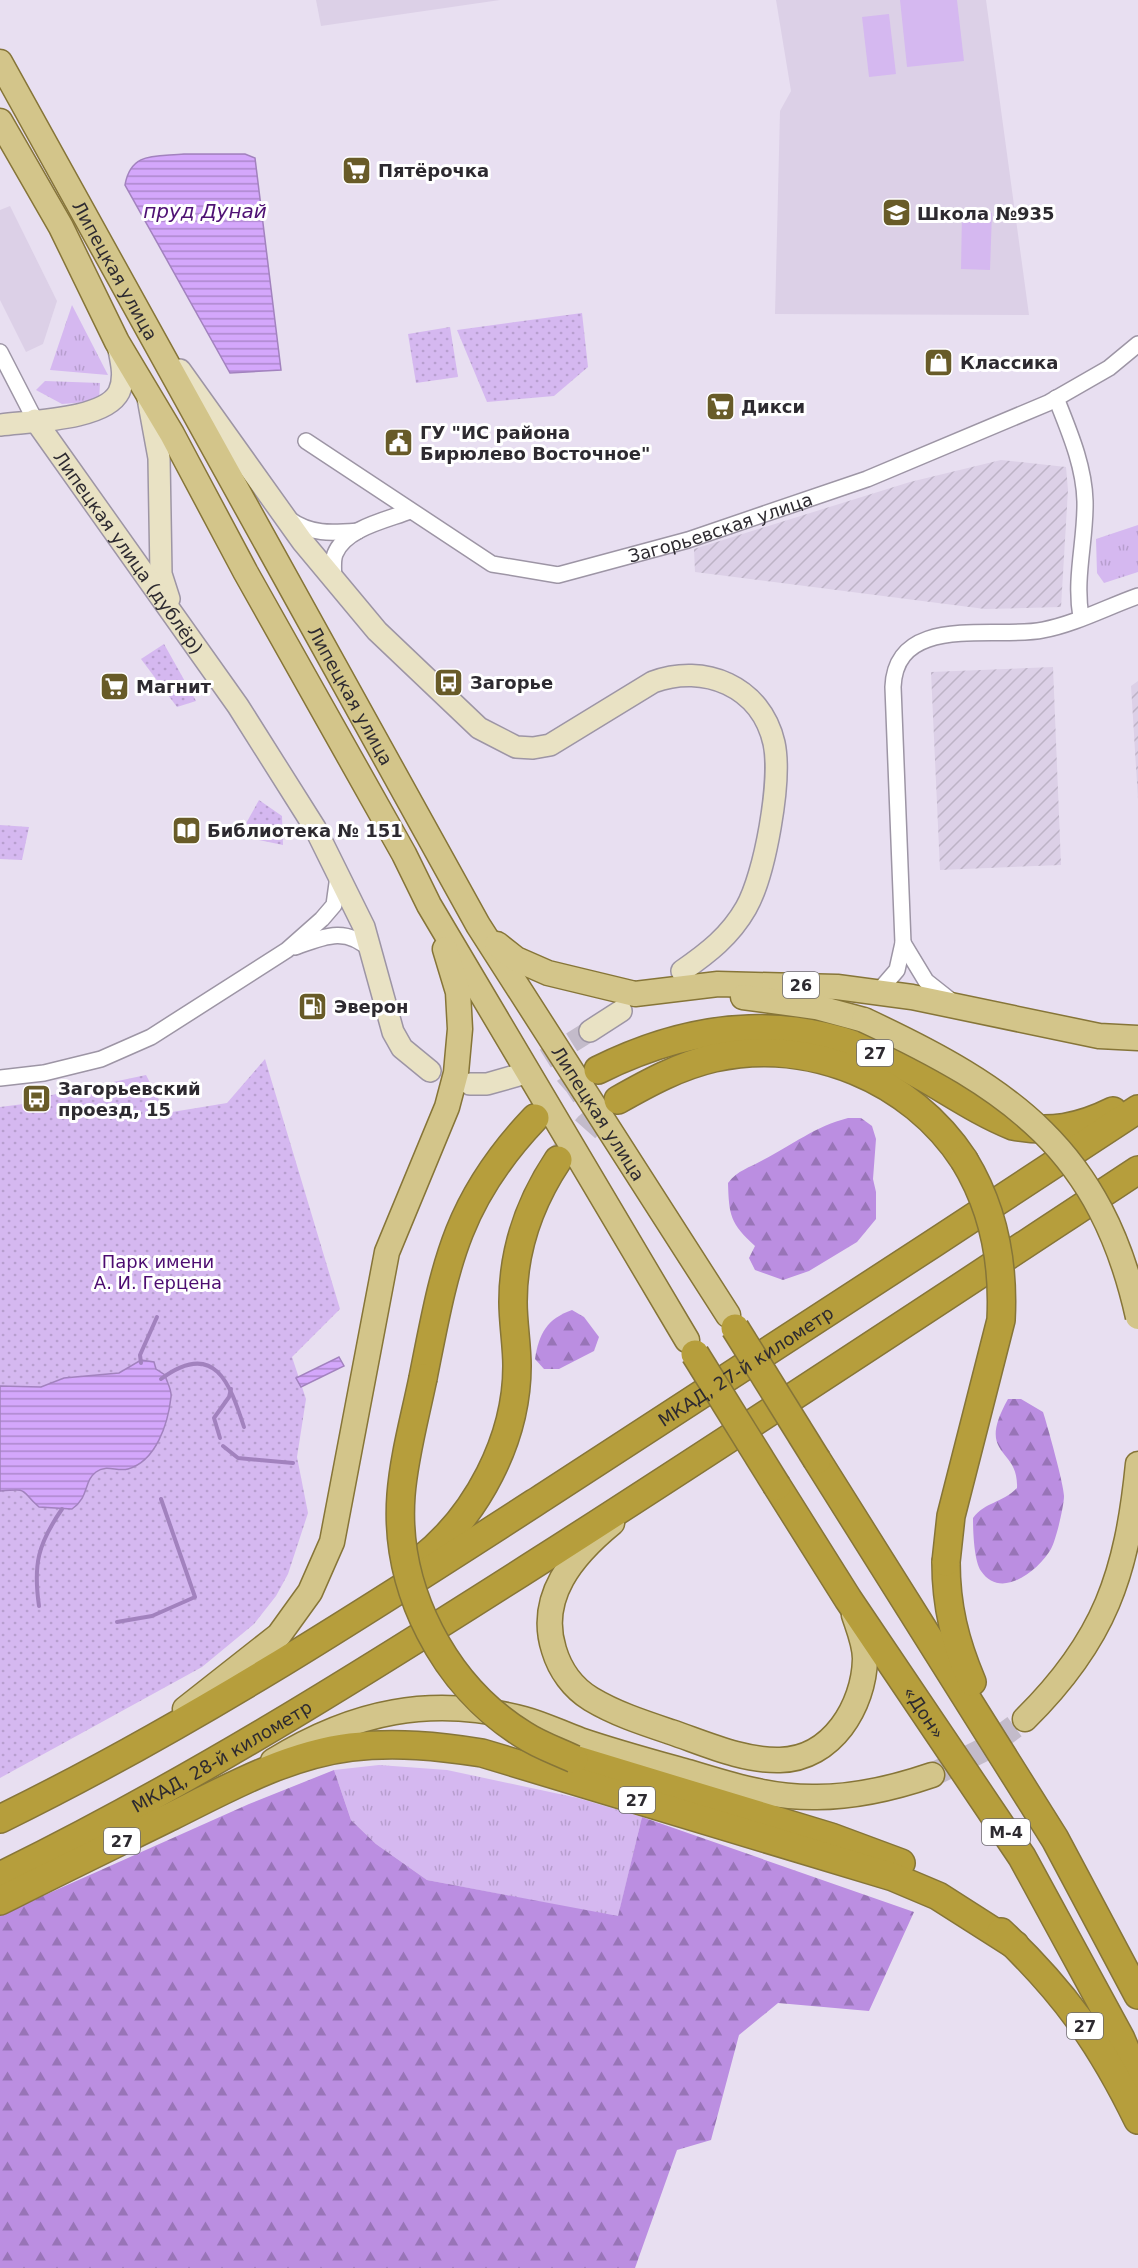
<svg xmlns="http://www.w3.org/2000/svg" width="1138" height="2268" viewBox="0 0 1138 2268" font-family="'DejaVu Sans',sans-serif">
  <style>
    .built { fill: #dcd0e7 }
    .industrial { fill: url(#industrial-furrows) }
    .grass { fill: url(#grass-tufts) }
    .forest { fill: url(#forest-firs) }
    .park { fill: url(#park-dots) }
    .pitch { fill: #d5b8f0 }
    .water { fill: url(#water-rules); stroke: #a282be; stroke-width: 1.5 }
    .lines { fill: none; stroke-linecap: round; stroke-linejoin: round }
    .stream { stroke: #a282be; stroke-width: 4 }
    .secondary-tunnel { stroke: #c3bbca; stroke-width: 21; stroke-dasharray: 21 10; stroke-linecap: butt }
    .primary-tunnel { stroke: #c3bbca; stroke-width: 24; stroke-dasharray: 24 12; stroke-linecap: butt }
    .highway-tunnel { stroke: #c3bbca; stroke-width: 27; stroke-dasharray: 27 14; stroke-linecap: butt }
    .street-casing { stroke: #9d95a5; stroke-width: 18 }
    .secondary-casing { stroke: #9d95a5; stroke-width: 24 }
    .primary-casing { stroke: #867538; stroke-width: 27 }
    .highway-casing { stroke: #867538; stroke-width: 30 }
    .street { stroke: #fff; stroke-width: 15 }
    .secondary { stroke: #e9e2c4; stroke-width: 21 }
    .primary { stroke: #d3c58a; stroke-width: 24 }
    .highway { stroke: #b69e3c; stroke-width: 27 }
    .primary-bridge-casing { stroke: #867538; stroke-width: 27; stroke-linecap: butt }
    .highway-bridge-casing { stroke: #867538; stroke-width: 30; stroke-linecap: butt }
    .primary-bridge { stroke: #d3c58a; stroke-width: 24 }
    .highway-bridge { stroke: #b69e3c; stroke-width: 27 }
    .labels { text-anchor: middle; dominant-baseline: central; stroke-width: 6; stroke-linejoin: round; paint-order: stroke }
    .shield { fill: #fff; stroke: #6c6a6e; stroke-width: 1.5 }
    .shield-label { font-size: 16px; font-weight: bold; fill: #2d2a30 }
    .poi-label { font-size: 18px; font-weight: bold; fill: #2d2a30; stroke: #fff; text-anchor: start }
    .street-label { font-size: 18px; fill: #2d2a30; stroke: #fff }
    .park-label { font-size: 18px; fill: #4c0b70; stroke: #fff }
    .water-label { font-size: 20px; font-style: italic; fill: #4f1174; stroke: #fff }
  </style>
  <defs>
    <pattern id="industrial-furrows" width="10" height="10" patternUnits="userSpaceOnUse" patternTransform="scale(1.5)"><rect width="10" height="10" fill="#dcd0e7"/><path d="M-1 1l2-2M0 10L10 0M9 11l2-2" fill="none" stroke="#bdb3c6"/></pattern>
    <pattern id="grass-tufts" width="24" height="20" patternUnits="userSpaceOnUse" patternTransform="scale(1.5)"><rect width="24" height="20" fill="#d5b8f0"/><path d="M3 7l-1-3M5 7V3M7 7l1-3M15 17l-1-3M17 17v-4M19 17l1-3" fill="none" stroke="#b79ece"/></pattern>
    <pattern id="forest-firs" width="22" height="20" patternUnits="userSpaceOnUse" patternTransform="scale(1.5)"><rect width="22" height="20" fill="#bb8ee1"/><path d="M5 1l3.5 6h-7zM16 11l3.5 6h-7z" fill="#9874b7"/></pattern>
    <pattern id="park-dots" width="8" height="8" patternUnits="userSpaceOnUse" patternTransform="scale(1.5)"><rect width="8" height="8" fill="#d5b8f0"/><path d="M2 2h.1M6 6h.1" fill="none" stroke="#b79ece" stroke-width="1.8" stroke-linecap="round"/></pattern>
    <pattern id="water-rules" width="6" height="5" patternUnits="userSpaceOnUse" patternTransform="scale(1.5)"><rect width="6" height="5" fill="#d4a7fb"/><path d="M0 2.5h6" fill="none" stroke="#ac88cc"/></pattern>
  </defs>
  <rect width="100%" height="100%" fill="#e8dff1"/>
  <g class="built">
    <path d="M316 0H500L321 26Z"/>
    <path d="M776 0H986L1029 315 775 314 780 111 791 91Z"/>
    <path d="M10 206 57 301 43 344 26 352 0 300V210Z"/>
  </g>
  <g class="industrial">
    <path d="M1001 460 1066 467 1068 490 1061 607 985 609 695 572 694 549 910 482Z"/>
    <path d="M1053 667 1061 865 940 870 931 672Z"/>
    <path d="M1138 681V799L1131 686Z"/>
  </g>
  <g class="grass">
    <path d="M72 305 108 375 50 370Z"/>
    <path d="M45 381 100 383 99 401 62 404 36 390Z"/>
    <path d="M1138 525V572L1104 583 1097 573 1096 539Z"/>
    <path d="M379 1765 447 1770 578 1798 642 1817 618 1917 427 1880 376 1844 351 1820 334 1770Z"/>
  </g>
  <g class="forest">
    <path d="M848 1118H861L872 1126 876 1139 873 1179 876 1192V1219L857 1242 809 1271 783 1280 755 1270 749 1258 755 1246C730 1223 729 1215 728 1183 738 1170 749 1168 763 1160 792 1145 816 1126 848 1118Z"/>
    <path d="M572 1310 584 1317 599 1337 594 1351 559 1369H544L535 1359C539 1333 547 1319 572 1310Z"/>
    <path d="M1008 1399H1021L1043 1412C1047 1424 1064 1485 1064 1496 1064 1506 1056 1540 1051 1549 1039 1570 1001 1601 981 1571 974 1561 973 1531 973 1518 986 1501 1001 1504 1017 1488 1019 1446 975 1458 1008 1399Z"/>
    <path d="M334 1770 351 1820 376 1844 427 1880 618 1916 642 1817 914 1912 869 2011 778 2003 739 2035 711 2140 677 2150 635 2268H0V1915L249 1804Z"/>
  </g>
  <g class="park">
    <path d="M582 313 588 367 554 396 487 402 457 330Z"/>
    <path d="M450 327 458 377 416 383 408 334Z"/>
    <path d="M164 644 196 701 177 707 141 659Z"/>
    <path d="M259 800 282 816 283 845 239 836Z"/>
    <path d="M0 825 29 827 22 860 0 859Z"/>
    <path d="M265 1059 340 1309 292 1357 306 1399 297 1457 308 1513 288 1574 276 1596 254 1624 202 1667 0 1778V1107L47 1101V1096L146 1075 166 1113 227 1103Z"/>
  </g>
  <g class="pitch">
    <path d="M900 0H957L964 61 907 67Z"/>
    <path d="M889 14 896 74 869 77 862 17Z"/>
    <path d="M962 212 992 213 990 270 961 269Z"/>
  </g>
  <g class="water">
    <path d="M184 154H245L255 158 281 370 230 373 125 185C131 151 156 157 184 154Z"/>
    <path d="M339 1357 344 1366 301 1387 296 1378Z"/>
    <path d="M141 1360 154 1362 156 1369 165 1375C167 1383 172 1390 171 1397 168 1424 156 1461 128 1469 117 1472 106 1464 96 1472 83 1482 90 1496 72 1509L39 1507C19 1490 31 1488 0 1491V1386L41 1387 64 1378 119 1373Z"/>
  </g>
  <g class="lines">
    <g class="stream">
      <path d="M141 1363 140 1355 157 1317"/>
      <path d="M161 1379C215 1339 230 1384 244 1427"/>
      <path d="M220 1438 214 1418 229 1397 231 1389"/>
      <path d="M223 1446 238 1458 293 1463"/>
      <path d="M39 1606C33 1564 38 1544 62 1509"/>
      <path d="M117 1622 152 1616 195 1597 161 1499"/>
    </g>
    <path class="secondary-tunnel" d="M519 1075 590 1031"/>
    <path class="primary-tunnel" d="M932 1775 983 1750 1025 1719"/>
    <g class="highway-tunnel">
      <path d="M535 1118 566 1091 598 1070"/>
      <path d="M558 1160 588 1126 618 1100"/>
    </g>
    <defs>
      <g id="street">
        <path d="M0 352 35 420"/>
        <path d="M1056 398C1069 431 1084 465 1085 501 1086 539 1074 578 1081 617"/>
        <path id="s1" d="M306 441 492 564 558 575 688 540 867 479 1048 403 1109 368 1138 344"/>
        <path d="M289 519C311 535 332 533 358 531"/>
        <path d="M334 582C334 573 332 562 335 554 345 528 387 520 410 511"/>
        <path d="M903 943 926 981 950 1000"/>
        <path d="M295 947C325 936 346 926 372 951"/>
        <path d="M878 992 897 970 903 943 893 687C896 612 996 640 1043 630 1075 624 1107 607 1138 596"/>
        <path d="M0 1078 44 1073 101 1059 151 1037 287 950 322 919 334 905 338 876"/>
      </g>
      <g id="secondary">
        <path d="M180 370 302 541 377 631 479 728 516 747 533 748 550 745 653 682C704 663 761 686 774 743 782 780 765 875 746 908 730 936 708 953 682 971"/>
        <path d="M148 398 159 458 161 574 169 599"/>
        <path id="s2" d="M35 420 238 706 315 828 364 927 393 1032 402 1048 430 1071"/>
        <path d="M0 425C30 421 105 420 119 392 126 377 121 360 118 345"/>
        <path d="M590 1031 621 1011"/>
        <path d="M470 1084H487L519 1075"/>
      </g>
      <g id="primary">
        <path id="s3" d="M0 62 478 925 728 1315"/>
        <path d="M0 121 61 227 117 342 172 434 246 573 404 854 429 905 687 1340"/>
        <path d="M497 944 516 959 548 973 635 994 718 984 837 987 912 997 1099 1036 1138 1038"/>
        <path d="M743 997 816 1007 864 1020"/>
        <path d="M612 1523C573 1555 537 1597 554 1650 560 1670 573 1688 591 1699 616 1714 644 1723 671 1732 706 1744 743 1761 780 1760 832 1759 864 1706 865 1659 865 1644 859 1630 854 1615"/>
        <path d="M185 1709 279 1635 310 1592 332 1542 387 1252 447 1107 456 1073 460 1029 458 992 445 949"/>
        <path d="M1025 1719C1105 1640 1127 1574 1138 1464"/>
        <path d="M273 1761C354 1711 431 1695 524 1719 543 1724 561 1733 580 1740 615 1752 652 1762 688 1772 730 1785 772 1798 817 1797 857 1797 894 1788 932 1775"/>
      </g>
      <g id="highway">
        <path d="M598 1070C699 1020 799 1012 901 1065 939 1084 973 1110 1013 1126 1050 1133 1079 1128 1113 1111"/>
        <path d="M618 1100C648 1083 679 1066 714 1058 810 1037 911 1079 964 1160"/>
        <path d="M423 1378C445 1268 454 1203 535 1118"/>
        <path d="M817 1460 1055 1839 1138 1995"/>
        <path id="s4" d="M777 1486 848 1599 1022 1857 1121 2039 1138 2079"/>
        <path d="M419 1561C477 1516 517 1439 517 1366 517 1345 513 1323 513 1302 513 1251 530 1202 558 1160"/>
        <path d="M946 1562C946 1606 955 1642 972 1682"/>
        <path d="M574 1759 831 1837 901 1863"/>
        <path id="s5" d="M0 1819C190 1726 367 1611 545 1496 743 1368 941 1239 1138 1109"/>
        <path id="s6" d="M0 1876C188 1784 364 1673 541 1560 741 1432 939 1301 1138 1170"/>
        <path d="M0 1901C57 1872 115 1844 172 1816 228 1788 287 1755 351 1747 396 1742 438 1746 482 1753L893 1877 938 1896 1015 1945"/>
        <path d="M1001 1932C1064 1992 1100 2042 1138 2120"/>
      </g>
    </defs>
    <use href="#street" class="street-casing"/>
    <use href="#secondary" class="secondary-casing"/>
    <use href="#primary" class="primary-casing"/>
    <use href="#highway" class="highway-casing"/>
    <use href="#street" class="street"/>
    <use href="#secondary" class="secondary"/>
    <use href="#primary" class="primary"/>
    <use href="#highway" class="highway"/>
    <defs>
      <path id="primary-bridge" d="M864 1020C1012 1089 1101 1150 1138 1317"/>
      <g id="highway-bridge">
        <path d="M735 1328 817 1460"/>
        <path d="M695 1354 777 1486"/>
        <path d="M423 1378C415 1417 404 1456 401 1495 394 1589 444 1686 524 1735 539 1745 557 1751 574 1759"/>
        <path d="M946 1562 951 1516 1001 1320C1004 1263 994 1209 964 1160"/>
      </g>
    </defs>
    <use href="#primary-bridge" class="primary-bridge-casing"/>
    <use href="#highway-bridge" class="highway-bridge-casing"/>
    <use href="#primary-bridge" class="primary-bridge"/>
    <use href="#highway-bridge" class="highway-bridge"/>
  </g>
  <defs>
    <symbol id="supermarket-square" viewBox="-11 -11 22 22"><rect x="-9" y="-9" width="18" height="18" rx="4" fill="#685b28" stroke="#fff"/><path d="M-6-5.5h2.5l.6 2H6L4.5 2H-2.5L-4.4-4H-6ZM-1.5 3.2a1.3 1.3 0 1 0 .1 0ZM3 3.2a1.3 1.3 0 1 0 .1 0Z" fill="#fff"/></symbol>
    <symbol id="school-square" viewBox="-11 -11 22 22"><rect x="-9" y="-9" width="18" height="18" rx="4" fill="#685b28" stroke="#fff"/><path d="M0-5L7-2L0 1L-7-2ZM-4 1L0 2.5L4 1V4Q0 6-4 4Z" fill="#fff"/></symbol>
    <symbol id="shop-square" viewBox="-11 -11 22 22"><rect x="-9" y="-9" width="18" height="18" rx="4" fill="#685b28" stroke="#fff"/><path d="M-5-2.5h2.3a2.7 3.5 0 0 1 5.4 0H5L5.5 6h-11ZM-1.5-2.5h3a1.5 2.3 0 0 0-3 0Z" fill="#fff"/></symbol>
    <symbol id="civic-square" viewBox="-11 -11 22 22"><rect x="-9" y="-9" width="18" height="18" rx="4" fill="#685b28" stroke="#fff"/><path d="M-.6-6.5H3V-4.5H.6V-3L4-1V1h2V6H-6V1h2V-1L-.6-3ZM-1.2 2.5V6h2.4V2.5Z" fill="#fff"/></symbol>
    <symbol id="bus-square" viewBox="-11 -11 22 22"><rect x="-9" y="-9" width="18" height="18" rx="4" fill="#685b28" stroke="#fff"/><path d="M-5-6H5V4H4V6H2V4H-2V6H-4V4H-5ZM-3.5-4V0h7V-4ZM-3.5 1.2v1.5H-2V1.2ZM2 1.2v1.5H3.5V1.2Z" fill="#fff"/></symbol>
    <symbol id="library-square" viewBox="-11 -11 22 22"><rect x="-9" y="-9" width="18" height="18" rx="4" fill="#685b28" stroke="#fff"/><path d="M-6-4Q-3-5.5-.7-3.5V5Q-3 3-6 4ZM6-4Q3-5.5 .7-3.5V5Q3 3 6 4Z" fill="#fff"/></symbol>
    <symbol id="fuel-square" viewBox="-11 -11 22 22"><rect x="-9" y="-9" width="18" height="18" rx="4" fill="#685b28" stroke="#fff"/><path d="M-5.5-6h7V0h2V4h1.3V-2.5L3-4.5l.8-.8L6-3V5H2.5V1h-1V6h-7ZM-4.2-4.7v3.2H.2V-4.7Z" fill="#fff"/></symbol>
  </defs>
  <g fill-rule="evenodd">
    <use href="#supermarket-square" x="340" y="154" width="33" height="33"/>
    <use href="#school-square" x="880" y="196" width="33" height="33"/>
    <use href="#shop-square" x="922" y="346" width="33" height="33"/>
    <use href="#supermarket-square" x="704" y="390" width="33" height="33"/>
    <use href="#civic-square" x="382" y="426" width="33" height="33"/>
    <use href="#bus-square" x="432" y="666" width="33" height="33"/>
    <use href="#supermarket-square" x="98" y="670" width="33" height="33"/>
    <use href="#library-square" x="170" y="814" width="33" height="33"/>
    <use href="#fuel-square" x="296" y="990" width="33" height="33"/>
    <use href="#bus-square" x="20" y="1082" width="33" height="33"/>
  </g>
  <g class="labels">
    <g class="shield">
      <rect x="783" y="972" width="36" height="26" rx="4.5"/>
      <rect x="857" y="1040" width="36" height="26" rx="4.5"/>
      <rect x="619" y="1787" width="36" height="26" rx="4.5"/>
      <rect x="982" y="1819" width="48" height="26" rx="4.5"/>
      <rect x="104" y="1828" width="36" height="26" rx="4.5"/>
      <rect x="1067" y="2013" width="36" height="26" rx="4.5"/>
    </g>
    <g class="shield-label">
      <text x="801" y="985">26</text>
      <text x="875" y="1053">27</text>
      <text x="637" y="1800">27</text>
      <text x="1006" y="1832">М-4</text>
      <text x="122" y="1841">27</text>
      <text x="1085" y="2026">27</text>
    </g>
    <g class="poi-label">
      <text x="378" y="170">Пятёрочка</text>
      <text x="917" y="213">Школа №935</text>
      <text x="960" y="362">Классика</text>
      <text x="741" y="406">Дикси</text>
      <text x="420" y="432">ГУ "ИС района<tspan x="420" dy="21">Бирюлево Восточное"</tspan></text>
      <text x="470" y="682">Загорье</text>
      <text x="136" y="686">Магнит</text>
      <text x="207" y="830">Библиотека № 151</text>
      <text x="334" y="1006">Эверон</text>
      <text x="58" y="1088">Загорьевский<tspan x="58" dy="21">проезд, 15</tspan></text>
    </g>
    <g class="street-label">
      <text stroke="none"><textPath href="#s3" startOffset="238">Липецкая улица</textPath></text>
      <text stroke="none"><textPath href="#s1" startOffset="459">Загорьевская улица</textPath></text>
      <text stroke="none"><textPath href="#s2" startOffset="162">Липецкая улица (дублёр)</textPath></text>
      <text stroke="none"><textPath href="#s3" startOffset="724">Липецкая улица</textPath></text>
      <text stroke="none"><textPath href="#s3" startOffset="1210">Липецкая улица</textPath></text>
      <text stroke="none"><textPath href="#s5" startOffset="873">МКАД, 27-й километр</textPath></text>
      <text stroke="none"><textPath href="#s4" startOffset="270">«Дон»</textPath></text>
      <text stroke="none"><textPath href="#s6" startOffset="252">МКАД, 28-й километр</textPath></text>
    </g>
    <g class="park-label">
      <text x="158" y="1261">Парк имени<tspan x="158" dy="21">А. И. Герцена</tspan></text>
    </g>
    <g class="water-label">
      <text x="205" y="211">пруд Дунай</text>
    </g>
  </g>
</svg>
